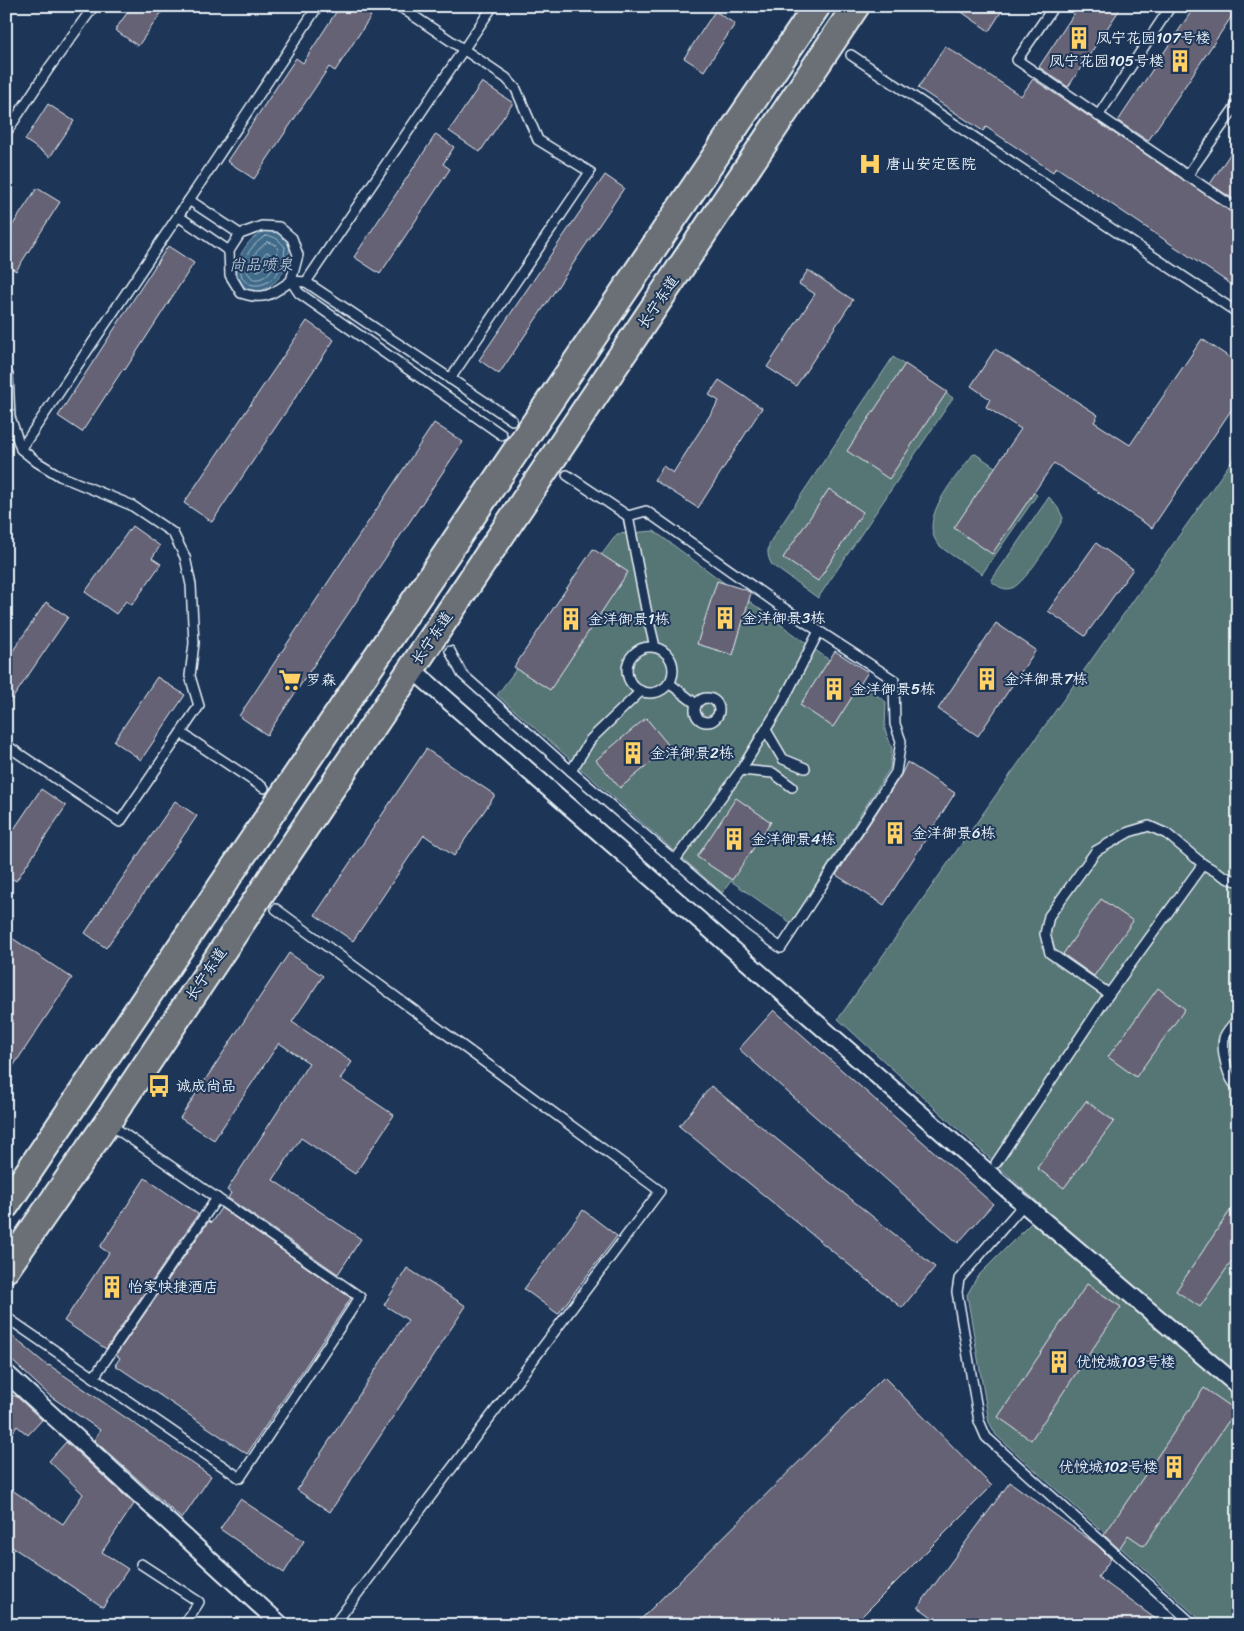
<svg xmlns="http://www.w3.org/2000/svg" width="1244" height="1631" viewBox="0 0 1244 1631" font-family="Sriracha,'LXGW WenKai TC',sans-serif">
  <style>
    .green { fill: #567574; stroke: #9fb3b6 }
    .water { fill: #416b89; stroke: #84a1b5 }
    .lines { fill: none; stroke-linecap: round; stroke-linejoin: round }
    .shore { stroke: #a5bbcc; stroke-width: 1 }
    .building { fill: #666274; stroke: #e8f1f8 }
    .lane-casing { stroke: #e8f1f8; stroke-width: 12 }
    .street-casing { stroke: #e8f1f8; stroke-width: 20 }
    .primary-casing { stroke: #e8f1f8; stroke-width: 30 }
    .lane { stroke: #1d3557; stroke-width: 9 }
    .street { stroke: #1d3557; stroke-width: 16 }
    .primary { stroke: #6b6f75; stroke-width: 26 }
    .labels { text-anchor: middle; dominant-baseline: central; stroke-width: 4; stroke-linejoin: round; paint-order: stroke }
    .poi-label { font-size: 15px; fill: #e8f1f8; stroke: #1d3557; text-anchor: start }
    .street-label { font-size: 15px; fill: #e8f1f8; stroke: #1d3557 }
    .water-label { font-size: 16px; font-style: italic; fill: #aec2d1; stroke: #1d3557 }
  </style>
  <rect width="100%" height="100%" fill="#1d3557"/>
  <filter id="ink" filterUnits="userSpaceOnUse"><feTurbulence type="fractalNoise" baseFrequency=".02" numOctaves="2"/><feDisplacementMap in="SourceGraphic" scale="10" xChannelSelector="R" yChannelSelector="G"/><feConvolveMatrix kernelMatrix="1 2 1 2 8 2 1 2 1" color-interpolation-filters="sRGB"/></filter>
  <g filter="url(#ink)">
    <g class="green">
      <path d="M893 357 953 398 818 598 772 565C767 556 767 551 770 542Z"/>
      <path d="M1238 452V1625H1206L996 1435 989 1422 967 1295 977 1277 1045 1209 838 1019Z"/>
      <path d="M974 453 1037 495 982 574C969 565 951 556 940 546 914 520 959 474 974 453Z"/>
      <path d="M1049 497 1058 508 1063 518C1057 532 1025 584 1012 588 1003 591 998 586 991 581Z"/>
      <path d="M654 531 886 702 885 730 892 748 890 768 791 923 731 881 722 893 497 695 617 534Z"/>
    </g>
    <path class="water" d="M264 231C278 231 283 236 290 247 286 271 283 278 262 291 257 291 251 291 246 288 227 277 239 253 251 240 254 237 260 234 264 231Z"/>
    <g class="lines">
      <g class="shore">
        <path d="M266 236C276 236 279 240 285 247 283 301 222 292 247 255 252 247 257 241 266 236Z"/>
        <path d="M267 242 275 244 278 249C277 263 269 281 253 279L247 272C249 259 257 250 267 242Z"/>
        <path d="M267 252 270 254C269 261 264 270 257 271L256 265Z"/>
      </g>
    </g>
    <g class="building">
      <path d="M132 6H166L138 46 115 30Z"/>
      <path d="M340 6H355L371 16 335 71 329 67 254 179 227 161 296 58 303 63Z"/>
      <path d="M953 6H1005L989 31Z"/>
      <path d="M1079 6H1122L1068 87 1039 67Z"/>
      <path d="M1195 6 1238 7 1148 141 1118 121Z"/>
      <path d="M715 11 735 24 704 71 684 58Z"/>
      <path d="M945 46 1021 96 1033 79 1238 216V289L1056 167 1053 172 986 127 983 131 918 88Z"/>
      <path d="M482 82 513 103 480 152 449 131Z"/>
      <path d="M48 104 74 121 50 157 25 140Z"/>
      <path d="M436 134 454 147 443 164 450 169 380 274 354 257Z"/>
      <path d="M1238 142V202L1210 184Z"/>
      <path d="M605 175 624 188 499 374 479 360Z"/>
      <path d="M37 188 60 202 16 271 6 265V235Z"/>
      <path d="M168 246 194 263 125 370 123 369 82 432 58 416Z"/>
      <path d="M808 270 853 300 796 386 767 367 815 294 799 284Z"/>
      <path d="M307 321 334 340 212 522 184 503Z"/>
      <path d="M1202 339 1238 363V400L1152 528 1054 463 992 554 954 528 1021 429 986 407 990 399 971 386 995 349 1098 415 1094 422 1130 445Z"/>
      <path d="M905 364 947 392 889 479 847 451Z"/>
      <path d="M719 380 762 408 698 508 654 480 663 466 673 473 719 401 709 395Z"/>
      <path d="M434 423 463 442 267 735 239 716Z"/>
      <path d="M829 489 863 512 818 581 783 558Z"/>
      <path d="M132 526 160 546 152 558 161 564 132 605 126 601 116 614 85 592Z"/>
      <path d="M1096 543 1133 569 1085 636 1048 611Z"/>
      <path d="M593 549 628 572 550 690 514 667Z"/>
      <path d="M717 581 746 590 751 593 733 655 697 644Z"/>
      <path d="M46 602 68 617 6 708V661Z"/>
      <path d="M996 623 1036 650 978 736 938 709Z"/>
      <path d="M835 651 868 672 833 727 800 705Z"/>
      <path d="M157 677 185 695 141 760 114 741Z"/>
      <path d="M646 718 670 747 620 788 596 760Z"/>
      <path d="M426 749 495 795 454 856 424 835 353 941 315 915Z"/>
      <path d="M907 762 955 793 884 905 836 875 901 775Z"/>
      <path d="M41 789 66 806 16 881 6 875V841Z"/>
      <path d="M736 798 771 822 732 880 697 857Z"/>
      <path d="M175 801 197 816 106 948 85 933Z"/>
      <path d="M1101 899 1133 921 1094 976 1063 954Z"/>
      <path d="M6 934 72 978 6 1077Z"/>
      <path d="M289 953 323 976 292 1022 352 1062 340 1079 394 1115 355 1174 301 1138 273 1180 361 1239 338 1274 228 1198 231 1193 227 1190 309 1063 279 1043 214 1140 180 1118Z"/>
      <path d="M1158 988 1185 1009 1136 1077 1108 1057Z"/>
      <path d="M774 1010 993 1204 958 1243 739 1049Z"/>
      <path d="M711 1086 935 1267 902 1308 679 1126Z"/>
      <path d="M1086 1101 1114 1121 1064 1188 1037 1168Z"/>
      <path d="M145 1178 198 1214 106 1349 64 1321 109 1253 100 1247Z"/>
      <path d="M1238 1199V1252L1200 1307 1176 1291Z"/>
      <path d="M221 1208 351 1298 247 1454 115 1365 120 1358 116 1355 209 1221 211 1223Z"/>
      <path d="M583 1210 617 1236 558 1314 524 1289Z"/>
      <path d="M407 1268 466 1306 330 1512 297 1490 408 1320 384 1305Z"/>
      <path d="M1087 1284 1121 1307 1031 1440 998 1417Z"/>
      <path d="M12 1336 48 1366 49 1365 211 1476 182 1519 94 1440 100 1430 50 1396 6 1355V1345Z"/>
      <path d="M884 1377 992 1486 853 1625H635Z"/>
      <path d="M1204 1388 1236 1410 1144 1546 1128 1535 1119 1549 1104 1535Z"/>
      <path d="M6 1395 16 1396 42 1420 28 1435 17 1426 6 1443Z"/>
      <path d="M66 1442 134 1504 102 1552 128 1569 103 1607 6 1543V1486L63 1524 83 1494 49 1461Z"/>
      <path d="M1010 1482 1097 1545 1111 1559 1098 1577 1164 1625H943L918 1607Z"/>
      <path d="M240 1499 304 1541 284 1573 220 1529Z"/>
    </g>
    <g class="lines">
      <defs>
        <g id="lane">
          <path d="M399 6 506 78 516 89 538 140 590 172 450 379"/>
          <path d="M493 6 306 282 512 420"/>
          <path d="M1054 6 1017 60 1238 210"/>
          <path d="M851 55 1238 313"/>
          <path d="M1098 116 1171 6"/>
          <path d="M6 133 49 68 94 6"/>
          <path d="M1187 176 1238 103"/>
          <path d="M189 200 318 6"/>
          <path d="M262 226 279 227 292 238 298 255 291 281C272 294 265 301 241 293L230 275 229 251 240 234Z"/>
          <path d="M229 251 178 216 189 200 240 234"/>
          <path d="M306 282 291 281 299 293 502 435"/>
          <path d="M6 371 8 375 10 417 21 449 37 462 60 476 131 505 173 533 185 557 191 585 194 643 190 676 199 706 120 822 6 745"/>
          <path d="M21 449 178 216"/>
          <path d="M628 516 646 609 655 647"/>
          <circle cx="650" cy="670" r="23"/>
          <path d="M450 651 462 674 571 771 751 926 781 948 896 772 901 741 895 724 894 680 779 605 646 511 628 516 567 475"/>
          <path d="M669 683 696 704"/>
          <circle cx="707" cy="710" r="12"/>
          <path d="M766 730 783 759 805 768"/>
          <path d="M181 733 264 788"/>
          <path d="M741 770 773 773 792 787"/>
          <path d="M571 771 591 739 641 691"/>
          <path d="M675 860 741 770 782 703 819 631"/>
          <path d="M276 909 660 1191 334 1625"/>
          <path d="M1109 994 1050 953 1045 934 1049 916 1096 851 1129 832 1149 826 1167 834 1203 864 1229 879 1238 881"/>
          <path d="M1238 1018C1234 1024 1226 1031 1224 1038 1221 1050 1228 1081 1238 1087"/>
          <path d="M996 1163 1109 994 1203 864"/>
          <path d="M1024 1204 959 1279 957 1292 979 1421 986 1437 1194 1625"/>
          <path d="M6 1317 240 1478 360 1297 108 1123"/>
          <path d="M94 1377 217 1198"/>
          <path d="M141 1564 199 1602 184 1625"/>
        </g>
        <g id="street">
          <path d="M412 669 1024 1204 1238 1386"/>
          <path d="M6 1373 281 1625"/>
        </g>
        <g id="primary">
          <path d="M6 1205 817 6"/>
          <path d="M6 1269 107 1123 856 6"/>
        </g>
      </defs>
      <use href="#lane" class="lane-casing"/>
      <use href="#street" class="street-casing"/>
      <use href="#primary" class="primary-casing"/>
      <use href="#lane" class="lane"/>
      <use href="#street" class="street"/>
      <use href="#primary" class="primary"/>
    </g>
  </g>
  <defs>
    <symbol id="building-bare" viewBox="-9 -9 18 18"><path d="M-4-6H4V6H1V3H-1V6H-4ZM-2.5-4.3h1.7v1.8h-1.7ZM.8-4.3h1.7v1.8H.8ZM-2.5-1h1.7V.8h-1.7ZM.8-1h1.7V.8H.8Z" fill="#ffd166" stroke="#1d3557" stroke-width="2.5" paint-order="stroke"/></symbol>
    <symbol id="hospital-bare" viewBox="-9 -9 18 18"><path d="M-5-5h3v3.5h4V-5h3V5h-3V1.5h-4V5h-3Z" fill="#ffd166" stroke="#1d3557" stroke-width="2.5" paint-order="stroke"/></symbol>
    <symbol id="supermarket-bare" viewBox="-9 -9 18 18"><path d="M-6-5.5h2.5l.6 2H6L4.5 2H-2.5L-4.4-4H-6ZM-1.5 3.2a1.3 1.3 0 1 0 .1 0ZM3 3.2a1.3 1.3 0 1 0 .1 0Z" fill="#ffd166" stroke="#1d3557" stroke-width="2.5" paint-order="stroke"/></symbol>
    <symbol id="bus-bare" viewBox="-9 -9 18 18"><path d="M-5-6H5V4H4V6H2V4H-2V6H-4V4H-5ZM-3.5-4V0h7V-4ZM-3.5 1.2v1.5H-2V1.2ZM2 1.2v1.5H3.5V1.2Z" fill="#ffd166" stroke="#1d3557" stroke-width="2.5" paint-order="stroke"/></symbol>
  </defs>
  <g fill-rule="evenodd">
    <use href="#building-bare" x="1063" y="22" width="32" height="32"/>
    <use href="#building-bare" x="1164" y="45" width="32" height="32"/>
    <use href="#hospital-bare" x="854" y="148" width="32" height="32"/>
    <use href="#building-bare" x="709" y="602" width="32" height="32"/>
    <use href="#building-bare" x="555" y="603" width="32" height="32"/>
    <use href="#building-bare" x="971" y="663" width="32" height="32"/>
    <use href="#supermarket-bare" x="274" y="664" width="32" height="32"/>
    <use href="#building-bare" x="818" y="673" width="32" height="32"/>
    <use href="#building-bare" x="617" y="737" width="32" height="32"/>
    <use href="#building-bare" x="879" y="817" width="32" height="32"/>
    <use href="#building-bare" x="718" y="823" width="32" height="32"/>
    <use href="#bus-bare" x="143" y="1070" width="32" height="32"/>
    <use href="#building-bare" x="96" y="1271" width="32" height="32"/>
    <use href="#building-bare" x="1043" y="1346" width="32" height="32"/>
    <use href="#building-bare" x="1158" y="1451" width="32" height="32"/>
  </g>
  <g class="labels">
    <g class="poi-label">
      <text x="1096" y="38">凤宁花园107号楼</text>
      <text x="1164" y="61" text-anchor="end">凤宁花园105号楼</text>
      <text x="886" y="164">唐山安定医院</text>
      <text x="742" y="618">金洋御景3栋</text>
      <text x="588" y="619">金洋御景1栋</text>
      <text x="1004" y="679">金洋御景7栋</text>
      <text x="306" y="680">罗森</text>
      <text x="851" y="689">金洋御景5栋</text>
      <text x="650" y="753">金洋御景2栋</text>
      <text x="912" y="833">金洋御景6栋</text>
      <text x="751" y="839">金洋御景4栋</text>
      <text x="176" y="1086">诚成尚品</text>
      <text x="128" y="1287">怡家快捷酒店</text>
      <text x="1076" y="1362">优悦城103号楼</text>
      <text x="1158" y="1467" text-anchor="end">优悦城102号楼</text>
    </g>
    <g class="street-label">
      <text transform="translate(658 302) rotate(-56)">长宁东道</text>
      <text transform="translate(432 638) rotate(-56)">长宁东道</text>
      <text transform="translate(206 974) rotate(-56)">长宁东道</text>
    </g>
    <g class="water-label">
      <text x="261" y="264">尚品喷泉</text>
    </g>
  </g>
  <rect width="1244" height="1631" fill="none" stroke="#1d3557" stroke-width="25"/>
  <rect x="12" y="12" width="1219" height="1606" fill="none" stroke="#e8f1f8" stroke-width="2" filter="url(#ink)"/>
</svg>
